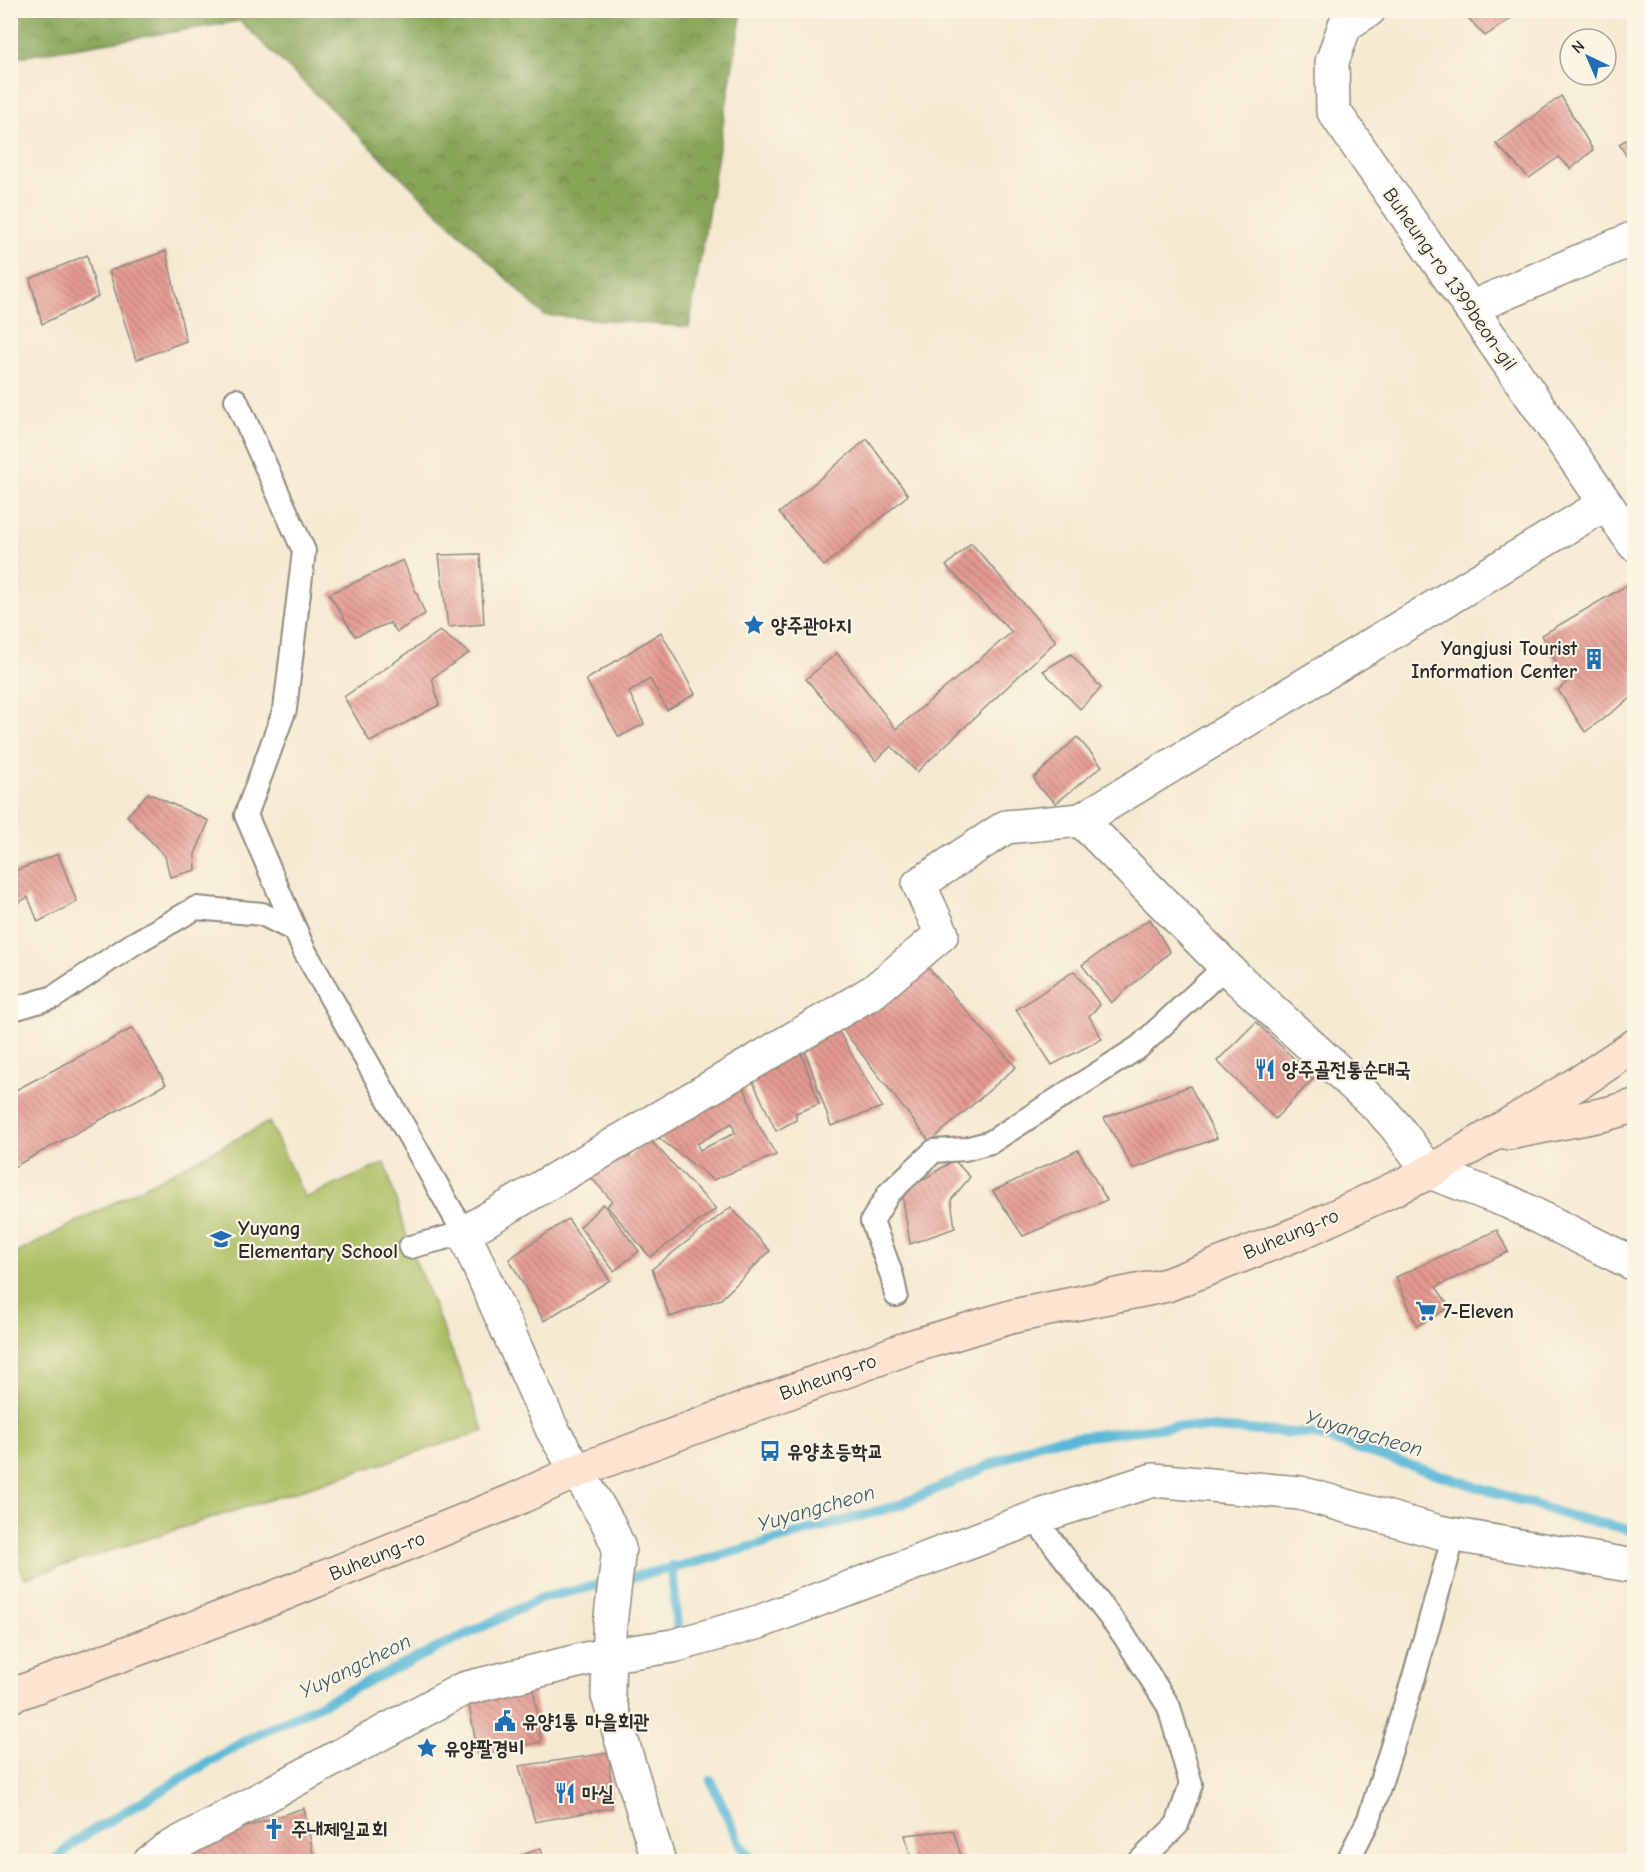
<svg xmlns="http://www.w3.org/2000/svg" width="1645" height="1872" viewBox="0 0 1645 1872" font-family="'Comic Neue','Poor Story',sans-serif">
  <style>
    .forest { fill: url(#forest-crowns); stroke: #5a6842; stroke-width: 1.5 }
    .green { fill: #abbf63; stroke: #6b7547; stroke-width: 1.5 }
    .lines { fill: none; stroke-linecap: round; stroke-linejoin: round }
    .stream { stroke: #59b7d7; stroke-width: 10 }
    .building { fill: url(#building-back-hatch); fill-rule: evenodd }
    .service-casing { stroke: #908a7e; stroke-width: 26 }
    .minor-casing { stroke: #908a7e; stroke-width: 36 }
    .secondary-casing { stroke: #908a7e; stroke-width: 36 }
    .service { stroke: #fff; stroke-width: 22 }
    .minor { stroke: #fff; stroke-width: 33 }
    .secondary { stroke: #fde4d1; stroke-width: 33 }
    .labels { text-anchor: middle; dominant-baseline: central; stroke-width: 4.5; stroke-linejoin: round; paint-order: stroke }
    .street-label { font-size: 20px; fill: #2b2b2b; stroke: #fcf5e5 }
    .poi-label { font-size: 20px; font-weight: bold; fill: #2b2b2b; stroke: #fcf5e5; text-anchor: start }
    .water-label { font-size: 21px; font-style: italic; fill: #3b5c67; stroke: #fcf5e5 }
  </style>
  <defs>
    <pattern id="forest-crowns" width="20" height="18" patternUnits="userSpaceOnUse" patternTransform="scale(1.5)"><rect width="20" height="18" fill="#88a659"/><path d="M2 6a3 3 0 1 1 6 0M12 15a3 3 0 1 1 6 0" fill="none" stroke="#6f874a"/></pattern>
    <pattern id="building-back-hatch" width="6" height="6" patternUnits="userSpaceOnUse" patternTransform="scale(1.5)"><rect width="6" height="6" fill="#e49a91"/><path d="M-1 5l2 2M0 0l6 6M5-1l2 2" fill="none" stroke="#b97e77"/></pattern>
  </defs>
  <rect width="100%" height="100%" fill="#fcf5e5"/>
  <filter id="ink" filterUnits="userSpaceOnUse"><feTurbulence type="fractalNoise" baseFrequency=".0167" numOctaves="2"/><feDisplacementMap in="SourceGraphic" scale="12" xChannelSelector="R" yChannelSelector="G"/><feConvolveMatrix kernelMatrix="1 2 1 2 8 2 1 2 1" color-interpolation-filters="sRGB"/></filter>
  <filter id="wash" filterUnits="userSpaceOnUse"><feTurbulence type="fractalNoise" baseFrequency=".008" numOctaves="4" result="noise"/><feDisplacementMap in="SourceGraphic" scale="24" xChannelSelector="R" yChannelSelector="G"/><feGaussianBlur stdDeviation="1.35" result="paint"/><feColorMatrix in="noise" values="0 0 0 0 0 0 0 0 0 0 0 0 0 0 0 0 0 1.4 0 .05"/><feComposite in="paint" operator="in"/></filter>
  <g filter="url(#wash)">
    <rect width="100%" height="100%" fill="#f5ead1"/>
    <path class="forest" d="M11 10 742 11 689 327 544 315 240 21 11 58Z"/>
    <path class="green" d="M269 1122 305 1198 385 1163 410 1247 484 1431 25 1578 11 1549V1256Z"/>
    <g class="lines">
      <g class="stream">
        <path d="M672 1566 677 1629"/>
        <path d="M711 1781 741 1846 754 1862"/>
        <path d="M53 1862 77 1840 248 1739 542 1598 697 1562 900 1505 1044 1441 1175 1426 1312 1434 1566 1515 1634 1531"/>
      </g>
    </g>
    <g id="blocks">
      <g class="building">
        <path d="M1461 10H1523L1485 36Z"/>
        <path d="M1561 96 1593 150 1571 169 1559 157 1529 178 1496 144Z"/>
        <path d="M1634 135V168L1619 144Z"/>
        <path d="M166 251 186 341 136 360 109 271Z"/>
        <path d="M87 255 98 297 42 324 30 279Z"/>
        <path d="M867 439 908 495 824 566 779 513Z"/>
        <path d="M971 543 1056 641 917 772 891 746 876 761 806 679 837 653 896 729 1012 632 946 566Z"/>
        <path d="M480 554 484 624 448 627 439 555Z"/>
        <path d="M403 560 425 614 397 632 390 623 355 636 329 594Z"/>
        <path d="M1634 581V696L1585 732 1558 690 1566 683 1542 635Z"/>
        <path d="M440 631 469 653 432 678 439 705 370 742 344 697Z"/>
        <path d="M661 632 695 694 667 710 650 679 629 692 644 724 619 737 586 680Z"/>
        <path d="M1071 654 1101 688 1080 709 1043 671Z"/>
        <path d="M1077 737 1102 766 1056 803 1039 787 1034 778Z"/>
        <path d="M148 793 209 821 195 854 196 870 170 877 165 856 127 816Z"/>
        <path d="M58 854 77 902 38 922 28 897 10 908V873Z"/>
        <path d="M1150 919 1170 952 1111 1003 1082 965Z"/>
        <path d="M924 963 1016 1067 930 1142 836 1021Z"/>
        <path d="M1074 971 1100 1005 1089 1016 1102 1039 1052 1065 1016 1010Z"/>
        <path d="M1256 1022 1314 1078 1275 1119 1217 1061Z"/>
        <path d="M834 1023 882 1107 831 1126 802 1042Z"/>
        <path d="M133 1028 166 1084 10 1169V1093Z"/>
        <path d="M800 1049 819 1104 796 1113V1120L776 1131 750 1075Z"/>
        <path d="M740 1076 757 1122 776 1155 713 1180 655 1135ZM732 1123 735 1133 700 1150 697 1144Z"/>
        <path d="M1190 1086 1217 1138 1133 1169 1104 1118Z"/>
        <path d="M648 1138 716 1209 650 1257 607 1206 612 1201 589 1175 620 1150 629 1157Z"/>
        <path d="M1078 1150 1107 1200 1023 1236 993 1191Z"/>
        <path d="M954 1160 970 1177 951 1200 955 1228 910 1244 902 1193Z"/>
        <path d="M603 1204 639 1251 614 1271 580 1227Z"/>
        <path d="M731 1207 770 1251 721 1299 670 1317 652 1269Z"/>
        <path d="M568 1219 610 1280 544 1321 509 1259Z"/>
        <path d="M1497 1230 1508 1252 1436 1287 1450 1307 1417 1326 1396 1277Z"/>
        <path d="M532 1679 541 1742 478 1755 468 1699Z"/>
        <path d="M609 1753 612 1808 535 1822 519 1766Z"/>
        <path d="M304 1808 315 1862H170L176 1850Z"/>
        <path d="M953 1830 963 1862H912L905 1835Z"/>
        <path d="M541 1848 544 1862H507V1861Z"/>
      </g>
    </g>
  </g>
  <g filter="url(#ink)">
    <use href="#blocks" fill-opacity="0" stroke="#908a7e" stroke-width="1.5"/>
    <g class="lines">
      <defs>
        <g id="service">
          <path d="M236 400 304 551 285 709 246 815 304 950 464 1233 410 1247"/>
          <path d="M10 1010 54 997 133 944 196 908 262 914 296 931"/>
          <path d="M896 1295 892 1276 872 1221 889 1193 934 1151 965 1149 991 1142 1139 1047 1226 966"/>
          <path d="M1034 1518 1123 1634 1169 1707 1191 1784 1177 1825 1139 1862"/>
          <path d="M1347 1862 1369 1819 1414 1677 1454 1535"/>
        </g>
        <g id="minor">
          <path d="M1369 10 1345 25 1332 62 1333 110 1634 544"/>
          <path d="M1470 308 1634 238"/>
          <path d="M1081 820 1237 978 1381 1110 1397 1128 1430 1172 1509 1202 1634 1264"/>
          <path d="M150 1862 166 1850 463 1689 590 1658 673 1646 759 1622 1034 1518 1153 1480 1300 1493 1439 1532 1634 1566"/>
          <path d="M659 1862 608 1696 609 1633 619 1548 608 1523 552 1429 464 1233 874 991 942 934 919 884 1006 827 1081 820 1605 504"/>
        </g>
        <g id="secondary">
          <path d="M1509 1133 1606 1114 1634 1106"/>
          <path d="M10 1696 256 1605 512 1501 577 1471 913 1346 1014 1316 1167 1285 1304 1231 1430 1172 1583 1080 1634 1046"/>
        </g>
      </defs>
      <use href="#service" class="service-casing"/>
      <use href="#minor" class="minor-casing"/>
      <use href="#secondary" class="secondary-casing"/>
      <use href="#service" class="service"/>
      <use href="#minor" class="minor"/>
      <use href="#secondary" class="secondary"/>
    </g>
  </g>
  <defs>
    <symbol id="sight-bare" viewBox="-9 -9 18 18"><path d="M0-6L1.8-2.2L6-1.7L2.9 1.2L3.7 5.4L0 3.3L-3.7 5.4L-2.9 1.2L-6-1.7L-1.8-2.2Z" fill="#1f6fb2" stroke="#fcf5e5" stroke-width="2.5" paint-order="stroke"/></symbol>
    <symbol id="building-bare" viewBox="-9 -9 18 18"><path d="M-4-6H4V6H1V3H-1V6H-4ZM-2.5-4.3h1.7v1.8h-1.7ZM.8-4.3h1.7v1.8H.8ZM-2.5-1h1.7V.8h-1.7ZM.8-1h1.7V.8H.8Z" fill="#1f6fb2" stroke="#fcf5e5" stroke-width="2.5" paint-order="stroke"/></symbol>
    <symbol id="restaurant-bare" viewBox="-9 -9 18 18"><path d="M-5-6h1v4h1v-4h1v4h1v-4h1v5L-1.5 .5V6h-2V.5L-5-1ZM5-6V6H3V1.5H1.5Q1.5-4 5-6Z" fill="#1f6fb2" stroke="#fcf5e5" stroke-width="2.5" paint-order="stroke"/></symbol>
    <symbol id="school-bare" viewBox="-9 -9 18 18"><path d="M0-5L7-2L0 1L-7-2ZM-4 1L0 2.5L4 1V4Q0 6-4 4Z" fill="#1f6fb2" stroke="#fcf5e5" stroke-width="2.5" paint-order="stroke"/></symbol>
    <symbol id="supermarket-bare" viewBox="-9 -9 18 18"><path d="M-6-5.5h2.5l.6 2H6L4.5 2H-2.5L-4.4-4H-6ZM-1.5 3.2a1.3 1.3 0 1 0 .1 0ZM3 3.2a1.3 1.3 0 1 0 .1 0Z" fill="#1f6fb2" stroke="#fcf5e5" stroke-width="2.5" paint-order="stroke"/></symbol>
    <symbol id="bus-bare" viewBox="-9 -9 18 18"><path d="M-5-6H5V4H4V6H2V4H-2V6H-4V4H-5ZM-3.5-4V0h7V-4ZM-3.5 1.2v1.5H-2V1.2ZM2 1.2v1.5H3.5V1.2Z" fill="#1f6fb2" stroke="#fcf5e5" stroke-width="2.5" paint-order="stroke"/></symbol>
    <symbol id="civic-bare" viewBox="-9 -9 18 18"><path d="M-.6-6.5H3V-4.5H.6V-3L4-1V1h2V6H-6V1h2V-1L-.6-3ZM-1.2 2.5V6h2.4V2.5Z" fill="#1f6fb2" stroke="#fcf5e5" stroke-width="2.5" paint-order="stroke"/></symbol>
    <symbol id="church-bare" viewBox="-9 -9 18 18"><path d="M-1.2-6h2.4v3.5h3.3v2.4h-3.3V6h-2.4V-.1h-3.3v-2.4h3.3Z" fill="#1f6fb2" stroke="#fcf5e5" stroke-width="2.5" paint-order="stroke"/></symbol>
  </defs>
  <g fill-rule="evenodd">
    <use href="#sight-bare" x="739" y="610" width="30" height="30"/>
    <use href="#building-bare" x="1579" y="644" width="30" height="30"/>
    <use href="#restaurant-bare" x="1250" y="1054" width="30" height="30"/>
    <use href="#school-bare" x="206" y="1224" width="30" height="30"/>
    <use href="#supermarket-bare" x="1411" y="1296" width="30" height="30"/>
    <use href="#bus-bare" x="755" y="1436" width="30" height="30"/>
    <use href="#civic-bare" x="490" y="1706" width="30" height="30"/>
    <use href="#sight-bare" x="412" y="1733" width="30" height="30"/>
    <use href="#restaurant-bare" x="550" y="1778" width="30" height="30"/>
    <use href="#church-bare" x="259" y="1814" width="30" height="30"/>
  </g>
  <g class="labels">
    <g class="street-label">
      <text transform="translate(1450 279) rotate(55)">Buheung-ro 1399beon-gil</text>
      <text transform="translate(1291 1234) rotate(-23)">Buheung-ro</text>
      <text transform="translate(828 1377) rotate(-20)">Buheung-ro</text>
      <text transform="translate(377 1556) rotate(-22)">Buheung-ro</text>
    </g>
    <g class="poi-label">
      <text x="771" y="625">양주관아지</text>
      <text x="1577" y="648" text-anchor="end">Yangjusi Tourist<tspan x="1577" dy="23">Information Center</tspan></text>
      <text x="1282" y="1069">양주골전통순대국</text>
      <text x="238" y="1228">Yuyang<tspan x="238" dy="23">Elementary School</tspan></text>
      <text x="1443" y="1311">7-Eleven</text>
      <text x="787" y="1451">유양초등학교</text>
      <text x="522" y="1721">유양1통 마을회관</text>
      <text x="444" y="1748">유양팔경비</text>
      <text x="582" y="1793">마실</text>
      <text x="291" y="1829">주내제일교회</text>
    </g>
    <g class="water-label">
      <text transform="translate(1364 1433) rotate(16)">Yuyangcheon</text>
      <text transform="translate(816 1508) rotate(-16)">Yuyangcheon</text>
      <text transform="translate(355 1666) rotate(-26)">Yuyangcheon</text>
    </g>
  </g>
  <rect width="1645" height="1872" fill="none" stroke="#fcf5e5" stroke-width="36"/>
  <g transform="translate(1588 57) rotate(316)"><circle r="28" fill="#fcf5e5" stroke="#a8a49b" stroke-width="1.5"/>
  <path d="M0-4.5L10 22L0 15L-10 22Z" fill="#1f6fb2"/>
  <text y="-9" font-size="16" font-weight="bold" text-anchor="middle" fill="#2b2b2b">N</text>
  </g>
</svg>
